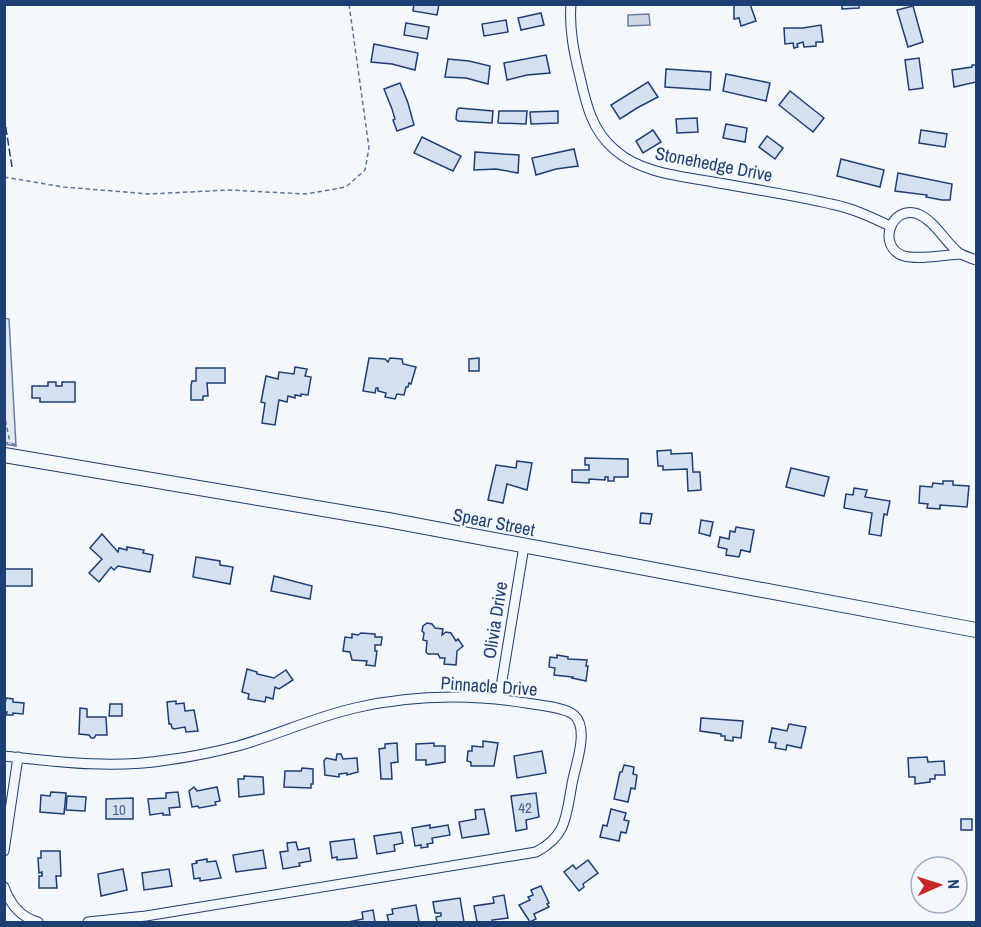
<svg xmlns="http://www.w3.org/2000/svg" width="981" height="927" viewBox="0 0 981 927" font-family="'Archivo Narrow',sans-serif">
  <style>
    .green { fill: #e3e9f0; stroke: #687fa3; stroke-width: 1.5 }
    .water { fill: #cfd7e4; stroke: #687fa3; stroke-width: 1.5 }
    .building { fill: #d5e0f0; stroke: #1d3f73; stroke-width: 1.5 }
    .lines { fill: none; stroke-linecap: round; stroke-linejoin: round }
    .street-casing { stroke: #1d3f73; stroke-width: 11 }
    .secondary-casing { stroke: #1d3f73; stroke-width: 16 }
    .path { stroke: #5e769c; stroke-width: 1.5; stroke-dasharray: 4.5 3; stroke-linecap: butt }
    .street { stroke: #f4f7fb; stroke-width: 9 }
    .secondary { stroke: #f4f7fb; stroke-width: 14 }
    .fence { stroke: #1d3f73; stroke-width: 1.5; stroke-dasharray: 8 3; stroke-linecap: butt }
    .labels { text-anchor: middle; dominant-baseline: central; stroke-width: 4.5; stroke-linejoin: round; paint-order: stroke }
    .number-label { font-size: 15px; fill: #4b6792 }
    .street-label { font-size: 18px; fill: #1d3f73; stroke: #f4f7fb }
  </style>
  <rect width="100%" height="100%" fill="#f4f7fb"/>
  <path class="green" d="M4 318 9 319 16 446 5 444Z"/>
  <path class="water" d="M649 14 650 25 628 26V15Z"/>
  <g class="building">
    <path d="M414 4H439L437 15 413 11Z"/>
    <path d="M734 4H750L756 21 741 26 739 18 734 19Z"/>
    <path d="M842 4H859V8L842 9Z"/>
    <path d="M913 6 923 42 908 47 897 10Z"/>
    <path d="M541 13 544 25 521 30 518 18Z"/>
    <path d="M506 20 508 32 484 36 482 24Z"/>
    <path d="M406 23 429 27 427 39 404 35Z"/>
    <path d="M821 25 823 42H816V46L804 47 803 42 797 44 798 47 794 48 793 43 785 44 784 28H803Z"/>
    <path d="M374 44 418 53 415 70 392 64 371 62Z"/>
    <path d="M546 55 550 73 527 75 507 80 504 63Z"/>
    <path d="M919 58 923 88 909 90 905 60Z"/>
    <path d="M448 59 469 61 490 66 488 84 466 78 445 77Z"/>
    <path d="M972 65H976V82L954 87 952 70 972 67Z"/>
    <path d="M666 69 711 72 710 90 665 87Z"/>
    <path d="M726 74 770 83 766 101 723 91Z"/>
    <path d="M648 82 658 97 637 108 620 119 611 105Z"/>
    <path d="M400 83 408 103 414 125 397 131 393 120 395 119 392 109 384 89Z"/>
    <path d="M790 91 824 118 813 132 779 105Z"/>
    <path d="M459 108 493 111 492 123 458 121 456 119 457 110Z"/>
    <path d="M499 111H527L526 124 498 123Z"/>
    <path d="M558 111V123L531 124 530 112Z"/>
    <path d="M697 118 698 132 677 133 676 119Z"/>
    <path d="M726 124 747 128 745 142 723 138Z"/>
    <path d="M653 130 661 142 643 153 636 141Z"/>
    <path d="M921 130 947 134 945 147 919 143Z"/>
    <path d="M767 136 783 148 775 159 759 147Z"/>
    <path d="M422 137 461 156 453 171 414 153Z"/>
    <path d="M574 149 578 166 556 169 536 175 532 158Z"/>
    <path d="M475 152 519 155 518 173 496 169 474 170Z"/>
    <path d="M841 159 884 170 880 187 837 176Z"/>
    <path d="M898 173 952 184 950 200H942L926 197 927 195 895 191Z"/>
    <path d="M369 358 385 359 388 362 390 358 402 359 403 364 416 367 411 384 409 383 408 387H406L404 395 397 394 395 399 385 397 386 393 378 391V388H376L375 393 363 391Z"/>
    <path d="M479 358V371H469V359Z"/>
    <path d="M295 367 307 369 305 376 311 377 308 395 301 394V396L295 395V398L288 396 287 402 279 400 275 425 262 423 265 403 261 402 266 376 278 379 279 372 294 374Z"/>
    <path d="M196 368H225V383H207L208 396H203V400H191V386L192 381H196Z"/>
    <path d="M48 382H56V386H62V382H75V402H40V398H32V386H48Z"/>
    <path d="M671 450V454L692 453 693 472H700L701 490 688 491 687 469 663 470V466H658L657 451Z"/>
    <path d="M585 458 628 459V477H614V481H608V477H605V480L589 479V483L572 482V470H589V465H585Z"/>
    <path d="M517 461 532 463 527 490 507 484 503 503 488 500 496 465 516 468Z"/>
    <path d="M791 468 829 477 824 496 786 487Z"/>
    <path d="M943 481H953V485L969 486 967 507 940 505V509L927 508 928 504 919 503 920 486 932 487 933 483 943 484Z"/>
    <path d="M854 488 867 490 865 497 890 501 887 515 884 514 881 536 869 534 872 513 844 508 846 494 853 495Z"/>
    <path d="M641 513 652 514 650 524 640 523Z"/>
    <path d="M701 520 713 522 710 536 699 533Z"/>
    <path d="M736 527 754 530 750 552 741 550 739 557 726 555 727 549 718 547 720 537 729 539 730 531 735 532Z"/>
    <path d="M102 534 118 552 119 548 127 550V547L144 550 143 553 153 555 150 572 118 566 114 570 111 567 99 582 89 573 102 559 90 548Z"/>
    <path d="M196 557 220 561V565L233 567 230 584 193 577Z"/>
    <rect x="4" y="569" width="28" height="17"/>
    <path d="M274 576 312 586 310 599 271 591Z"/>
    <path d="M427 623 432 624 435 628 443 629 442 635 446 632 451 633 456 641 458 639 463 646 457 651 456 665 444 664 445 658H440L438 654H428L426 652 427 641 423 640 424 633 422 631 423 626Z"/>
    <path d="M361 633 375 634V637H382L381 645H375V651H377L375 666 366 665 367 661 352 660 350 652 343 651 345 637 352 638V634L358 635Z"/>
    <path d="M557 655 568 657V659L587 660 586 666H588L586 681 572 678 573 677 554 675 555 668 549 667 550 657 557 658Z"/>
    <path d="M247 669 257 672V674L274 678 286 670 293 680 279 689 275 687 273 699 266 697 265 702 248 699 249 694 242 692Z"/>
    <path d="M6 698 13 699V702L24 703 23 714 13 713V715H6L7 712H4Z"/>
    <path d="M176 701V704L184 703 185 711 194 710 198 731 186 732 185 727 174 729 172 728 171 724H169L167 702Z"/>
    <path d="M110 704H122V716H109Z"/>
    <path d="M80 708 87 709V717H106L107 735H96L94 738H91L89 735 79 734Z"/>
    <path d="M701 718 743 721 741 738 733 737V741L725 740V736H721V734L700 731Z"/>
    <path d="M789 724 806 727 801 748 787 745 786 750 775 748 776 743 769 742 772 728 787 731Z"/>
    <path d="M483 741 498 743 494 766H471V762L467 761 468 751H472V746L483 747Z"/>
    <path d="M397 743 398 762 391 763 392 779H381L379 749 385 748V744Z"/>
    <path d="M434 743V746H445V762L426 765V760H416V744Z"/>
    <path d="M542 751 546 773 517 778 514 756Z"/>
    <path d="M337 754H341L343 759 357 758 358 772 347 775V773L339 774V777L325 775 324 761 326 758 336 760Z"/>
    <path d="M927 757 928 762 944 761 945 775H935V779H930V782L915 784V777H909L908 758Z"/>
    <path d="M624 765 634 767 633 774 637 775 635 789 631 788 628 802 614 799 620 772H622Z"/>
    <path d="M302 768 313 769V784H311V788L284 787 285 771H301Z"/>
    <path d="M244 776 263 777 264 794 239 797 238 779H244Z"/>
    <path d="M194 787 197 791 217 787 220 801 215 802 216 805 199 808 198 806 192 807 189 791Z"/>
    <path d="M51 792 66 793 64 814 40 812 41 795 50 796Z"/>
    <path d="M178 792 180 807 169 808 170 815H163V813L150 815 148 799 166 798V793Z"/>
    <path d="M536 793 539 817 526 820 527 829 516 831 511 796Z"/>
    <path d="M67 796 86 797 85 811 66 810Z"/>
    <path d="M133 798V819H106V799Z"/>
    <path d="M484 809 489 834 462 838 459 822 476 819 475 810Z"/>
    <path d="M611 809 626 813 624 820 629 821 626 833 621 832 619 841 600 837 603 825 607 826Z"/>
    <rect x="961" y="819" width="11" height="11"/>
    <path d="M430 825V828L448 825 450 835 432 838 433 843 427 844 428 847 421 848V845L415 846 412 828Z"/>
    <path d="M401 832 403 843 394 845 395 851 377 854 374 836Z"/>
    <path d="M354 839 357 858 337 860V857L332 858 330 842Z"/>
    <path d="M296 842 298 850 309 848 311 861 299 863 300 866 283 869 280 852 288 851 287 843Z"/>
    <path d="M263 850 266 868 236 872 233 855Z"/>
    <path d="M41 851H60L61 876H56L57 888H39V876H42V872L39 873 38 858H41Z"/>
    <path d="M207 859V862L216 861 221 878 200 881V878L194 879 192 864 197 863 196 861Z"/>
    <path d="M588 860 598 873 583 884 584 887 579 891 564 872 573 865 576 869Z"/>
    <path d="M123 869 127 890 101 896 98 874Z"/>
    <path d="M169 869 172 886 144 890 142 873Z"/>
    <path d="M541 886 549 903 547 904 549 907 534 914 536 919 530 922 519 905 530 900 528 897 533 895 531 890Z"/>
    <path d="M504 895 508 918 492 920 493 922H477L474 906 494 903 493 897Z"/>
    <path d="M460 898 464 922H437L436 917 441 916V913H435L433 902Z"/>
    <path d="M416 905 419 922H389L387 915 393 914 392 909Z"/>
    <path d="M373 910 375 922H348L363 919 362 912Z"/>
  </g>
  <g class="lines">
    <defs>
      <g id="street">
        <path d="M571 4C569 29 574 53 580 77 586 104 592 131 615 150 641 173 680 176 713 182 752 189 792 195 831 204 852 208 871 217 890 226"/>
        <path d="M960 254C945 255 918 260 904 256 876 247 891 204 918 214 935 221 945 242 959 253 964 256 971 258 976 260"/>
        <path d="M499 699 524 546"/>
        <path d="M4 756C59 762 113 769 167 760 191 757 215 752 238 746 277 735 315 717 355 708 411 695 469 694 526 703 538 705 565 707 574 715 590 729 575 766 572 784 566 816 567 836 536 852L146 916 88 922"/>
        <path d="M4 851 18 757"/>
        <path d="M4 887C10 904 20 917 38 922"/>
      </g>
      <path id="secondary" d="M4 455 388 520 976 630"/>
    </defs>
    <use href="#street" class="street-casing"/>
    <use href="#secondary" class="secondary-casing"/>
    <g class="path">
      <path d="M4 177 63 187 150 194 228 190 306 194 346 187 365 170 369 148 349 4"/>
      <path d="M4 413 10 443"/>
      <path d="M4 442 18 445"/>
    </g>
    <use href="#street" class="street"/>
    <use href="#secondary" class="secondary"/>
    <path class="fence" d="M4 116 12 167"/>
  </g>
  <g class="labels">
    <g class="number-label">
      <text x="525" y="807">42</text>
      <text x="119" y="809">10</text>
    </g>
    <g class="street-label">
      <text transform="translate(714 164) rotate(11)">Stonehedge Drive</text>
      <text transform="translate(494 522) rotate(11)">Spear Street</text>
      <text transform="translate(495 620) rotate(-81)">Olivia Drive</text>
      <text transform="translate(489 686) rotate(4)">Pinnacle Drive</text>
    </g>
  </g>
  <rect width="981" height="927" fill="none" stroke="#1d3f73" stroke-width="12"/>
  <g transform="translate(939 885) rotate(87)"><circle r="28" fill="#f4f7fb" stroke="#9eadc5" stroke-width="1.5"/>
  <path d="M0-4.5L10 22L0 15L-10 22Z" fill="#c62828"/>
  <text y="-9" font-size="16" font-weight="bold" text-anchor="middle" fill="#1d3f73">N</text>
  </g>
</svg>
